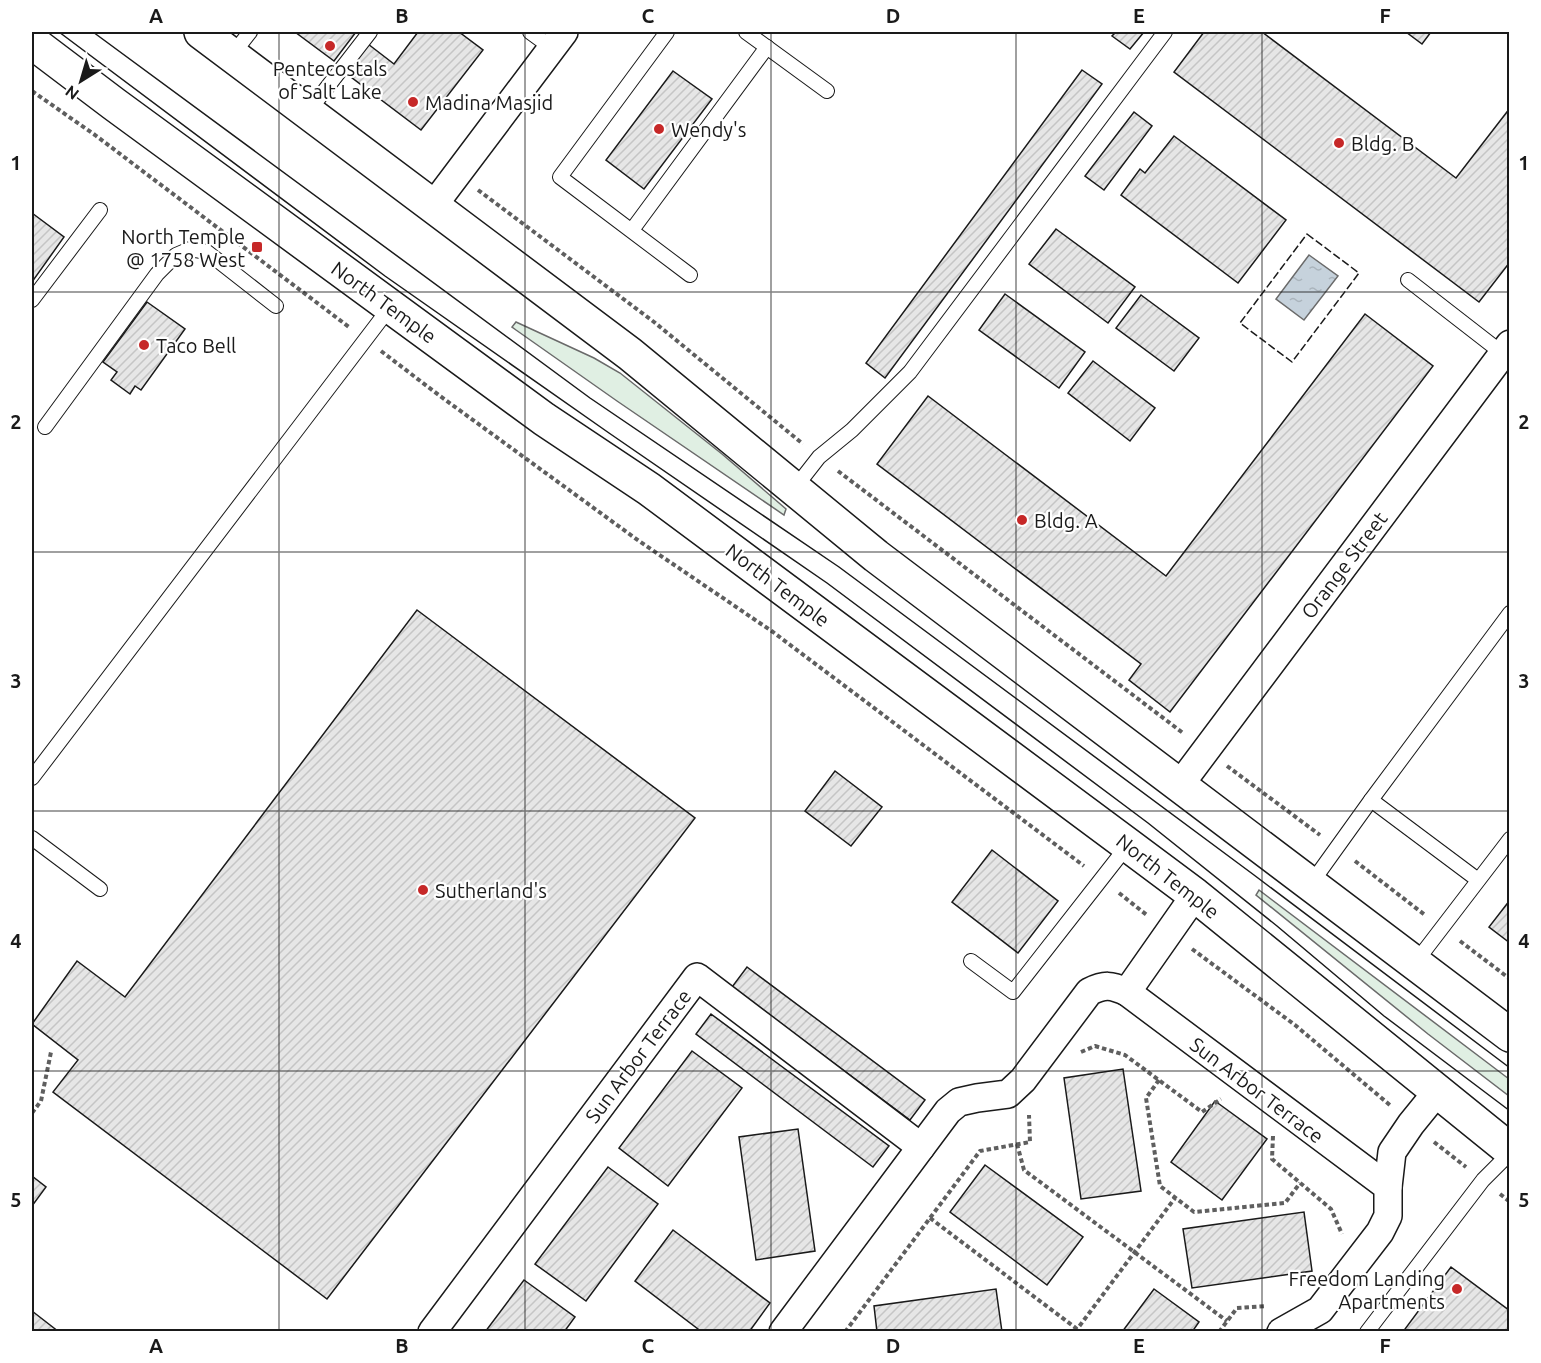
<svg xmlns="http://www.w3.org/2000/svg" width="1541" height="1363" viewBox="0 0 1541 1363" font-family="Ubuntu,sans-serif">
  <style>
    .garden { fill: #e0efe3; stroke: #6a6a6a; stroke-width: 1.5 }
    .water { fill: url(#water-ripples); stroke: #6a6a6a; stroke-width: 1.5 }
    .building { fill: url(#building-hatch); stroke: #1a1a1a; stroke-width: 1.5 }
    .lines { fill: none; stroke-linecap: round; stroke-linejoin: round }
    .service-casing { stroke: #1a1a1a; stroke-width: 16 }
    .minor-casing { stroke: #1a1a1a; stroke-width: 30 }
    .secondary-casing { stroke: #1a1a1a; stroke-width: 36 }
    .path { stroke: #5f5f5f; stroke-width: 4; stroke-dasharray: 4.5 3; stroke-linecap: butt }
    .service { stroke: #fff; stroke-width: 14 }
    .minor { stroke: #fff; stroke-width: 27 }
    .secondary { stroke: #fff; stroke-width: 33 }
    .tram { stroke: #1a1a1a; stroke-width: 1.5 }
    .fence { stroke: #1a1a1a; stroke-width: 1.5; stroke-dasharray: 8 3; stroke-linecap: butt }
    .grid { fill: none; stroke: #1a1a1a; stroke-width: 1.5; stroke-opacity: 0.55 }
    .poi-dot { fill: #c62828; stroke: #fff; stroke-width: 2 }
    .labels { text-anchor: middle; dominant-baseline: central; stroke-width: 4.5; stroke-linejoin: round; paint-order: stroke }
    .poi-label { font-size: 20px; fill: #1a1a1a; stroke: #fff; text-anchor: start }
    .street-label { font-size: 20px; fill: #1a1a1a; stroke: #fff }
    .neatline { fill: none; stroke: #1a1a1a; stroke-width: 2 }
    .grid-label { font-size: 20px; text-anchor: middle; font-weight: bold; fill: #1a1a1a }
  </style>
  <defs>
    <pattern id="water-ripples" width="26" height="14" patternUnits="userSpaceOnUse" patternTransform="scale(1.5)"><rect width="26" height="14" fill="#c6d2dc"/><path d="M2 4q2-2 4 0t4 0M15 11q2-2 4 0t4 0" fill="none" stroke="#aab4bc"/></pattern>
    <pattern id="building-hatch" width="6" height="6" patternUnits="userSpaceOnUse" patternTransform="scale(1.5)"><rect width="6" height="6" fill="#e6e6e6"/><path d="M-1 1l2-2M0 6l6-6M5 7l2-2" fill="none" stroke="#c5c5c5"/></pattern>
  </defs>
  <rect width="100%" height="100%" fill="#fff"/>
  <g class="garden">
    <path d="M516 322 594 358 620 373 722 454 786 509 784 515 617 401 516 330 512 327Z"/>
    <path d="M1259 890 1509 1079V1096L1428 1034 1256 895Z"/>
  </g>
  <path class="water" d="M1309 255 1338 276 1304 320 1276 299Z"/>
  <g class="building">
    <path d="M295 32H356L334 61Z"/>
    <path d="M418 32H459L483 50 421 130 347 74 368 44 394 64Z"/>
    <path d="M1116 32H1144L1130 49 1112 36Z"/>
    <path d="M1204 32H1262L1456 178 1510 108V262L1479 302 1174 72Z"/>
    <path d="M1406 32H1431L1422 44Z"/>
    <path d="M1082 70 1102 84 885 378 866 363Z"/>
    <path d="M673 71 712 99 644 189 606 160Z"/>
    <path d="M1134 112 1152 126 1104 190 1085 176Z"/>
    <path d="M1174 136 1286 220 1238 283 1121 195 1140 169 1145 173Z"/>
    <path d="M32 213 64 237 32 282Z"/>
    <path d="M1056 229 1135 287 1108 323 1029 264Z"/>
    <path d="M1005 294 1085 352 1059 388 979 330Z"/>
    <path d="M1141 295 1199 338 1174 371 1116 328Z"/>
    <path d="M147 302 185 329 141 390 135 386 130 394 111 380 117 372 103 362Z"/>
    <path d="M1365 314 1433 366 1170 712 1129 680 1141 664 877 464 928 396 1166 576Z"/>
    <path d="M1093 361 1155 408 1130 441 1068 393Z"/>
    <path d="M417 610 695 818 327 1299 53 1092 78 1060 32 1024 77 961 125 997Z"/>
    <path d="M835 771 882 807 851 846 805 811Z"/>
    <path d="M992 850 1058 901 1018 953 952 902Z"/>
    <path d="M1510 900V943L1489 927Z"/>
    <path d="M747 967 925 1100 910 1120 732 987Z"/>
    <path d="M711 1014 889 1146 873 1167 696 1034Z"/>
    <path d="M692 1051 742 1088 668 1186 619 1148Z"/>
    <path d="M1123 1069 1141 1191 1081 1199 1064 1078Z"/>
    <path d="M1215 1101 1267 1139 1222 1200 1171 1162Z"/>
    <path d="M798 1129 815 1251 756 1260 739 1137Z"/>
    <path d="M985 1165 1083 1237 1047 1285 950 1212Z"/>
    <path d="M608 1167 658 1204 586 1301 535 1264Z"/>
    <path d="M32 1176 46 1187 32 1206Z"/>
    <path d="M1304 1212 1312 1271 1192 1288 1183 1229Z"/>
    <path d="M673 1230 770 1303 749 1332H702L635 1281Z"/>
    <path d="M1451 1267 1510 1311V1332H1409L1405 1329Z"/>
    <path d="M524 1280 575 1317 564 1332H485Z"/>
    <path d="M996 1289 1002 1332H877L874 1306Z"/>
    <path d="M1154 1289 1199 1322 1192 1332H1122Z"/>
    <path d="M32 1311 59 1332H32Z"/>
  </g>
  <g class="lines">
    <defs>
      <g id="service">
        <path d="M530 32 552 48"/>
        <path d="M667 32 560 177 690 275"/>
        <path d="M746 32 827 91"/>
        <path d="M232 55 250 32"/>
        <path d="M308 112 370 32"/>
        <path d="M632 230 767 47"/>
        <path d="M1408 280 1502 353"/>
        <path d="M32 300 100 210"/>
        <path d="M45 427 157 274 176 255 190 249 207 252 276 306"/>
        <path d="M794 489 819 457 852 430 910 372 1165 32"/>
        <path d="M32 778 391 306"/>
        <path d="M1371 800 1478 880"/>
        <path d="M32 838 100 889"/>
        <path d="M1310 885 1371 800 1510 613"/>
        <path d="M971 961 1013 992 1128 845"/>
        <path d="M1415 963 1510 839"/>
        <path d="M1367 1332 1483 1180 1510 1153"/>
      </g>
      <g id="minor">
        <path d="M433 206 564 32"/>
        <path d="M1179 786 1510 344"/>
        <path d="M1127 992 1388 1187V1216L1380 1232 1320 1310 1281 1332"/>
        <path d="M1388 1187 1392 1152 1411 1124 1437 1092"/>
        <path d="M432 1332 697 977 921 1147"/>
        <path d="M783 1332 948 1111 959 1102 977 1098 1008 1094 1023 1080 1089 992C1105 984 1111 985 1127 992L1195 895"/>
      </g>
      <g id="secondary">
        <path d="M201 32 630 354 876 556 1510 1035"/>
        <path d="M32 42 114 104 544 419 649 489 1128 845 1195 895 1510 1150"/>
      </g>
    </defs>
    <use href="#service" class="service-casing"/>
    <use href="#minor" class="minor-casing"/>
    <use href="#secondary" class="secondary-casing"/>
    <g class="path">
      <path d="M32 91 95 135 349 327"/>
      <path d="M478 190 654 322 803 444"/>
      <path d="M381 351 440 396 639 541 773 632 1084 866"/>
      <path d="M838 471 1183 733"/>
      <path d="M1227 766 1320 835"/>
      <path d="M1355 861 1425 915"/>
      <path d="M1119 893 1148 916"/>
      <path d="M1460 941 1510 979"/>
      <path d="M1192 949 1295 1025 1391 1106"/>
      <path d="M1081 1052 1095 1046 1125 1055 1202 1112 1221 1099"/>
      <path d="M1159 1080 1146 1098 1160 1186 1194 1212 1285 1203 1300 1183"/>
      <path d="M32 1113 41 1101 51 1052"/>
      <path d="M1273 1136 1272 1159 1331 1209 1342 1234"/>
      <path d="M1434 1142 1466 1167"/>
      <path d="M1017 1144 1024 1170 1227 1321"/>
      <path d="M1500 1194 1510 1202"/>
      <path d="M930 1218 1077 1329"/>
      <path d="M845 1332 980 1151 1030 1142 1029 1115"/>
      <path d="M1075 1332 1175 1198"/>
      <path d="M1219 1332 1237 1308 1266 1306"/>
    </g>
    <use href="#service" class="service"/>
    <use href="#minor" class="minor"/>
    <use href="#secondary" class="secondary"/>
    <g class="tram">
      <path d="M59 32 385 276 609 433 827 583 1148 823 1277 926 1384 1016 1510 1111"/>
      <path d="M93 32 590 398 839 567 1254 875 1510 1068"/>
    </g>
    <path class="fence" d="M1307 234 1359 273 1292 362 1240 323Z"/>
  </g>
  <path class="grid" d="M279 32V1332M525 32V1332M771 32V1332M1016 32V1332M1262 32V1332M32 292H1510M32 552H1510M32 811H1510M32 1071H1510"/>
  <g class="poi-dot">
    <circle cx="330" cy="46" r="6"/>
    <circle cx="413" cy="102" r="6"/>
    <circle cx="659" cy="129" r="6"/>
    <circle cx="1339" cy="143" r="6"/>
    <rect x="251" y="241" width="12" height="12" rx="3"/>
    <circle cx="144" cy="345" r="6"/>
    <circle cx="1022" cy="520" r="6"/>
    <circle cx="423" cy="890" r="6"/>
    <circle cx="1457" cy="1289" r="6"/>
  </g>
  <g class="labels">
    <g class="poi-label">
      <text x="330" y="68" text-anchor="middle">Pentecostals<tspan x="330" dy="23">of Salt Lake</tspan></text>
      <text x="425" y="102">Madina Masjid</text>
      <text x="671" y="129">Wendy's</text>
      <text x="1351" y="143">Bldg. B</text>
      <text x="245" y="236" text-anchor="end">North Temple<tspan x="245" dy="23">@ 1758 West</tspan></text>
      <text x="156" y="345">Taco Bell</text>
      <text x="1034" y="520">Bldg. A</text>
      <text x="435" y="890">Sutherland's</text>
      <text x="1445" y="1278" text-anchor="end">Freedom Landing<tspan x="1445" dy="23">Apartments</tspan></text>
    </g>
    <g class="street-label">
      <text transform="translate(384 302) rotate(36)">North Temple</text>
      <text transform="translate(1344 565) rotate(-53)">Orange Street</text>
      <text transform="translate(778 585) rotate(37)">North Temple</text>
      <text transform="translate(1168 876) rotate(38)">North Temple</text>
      <text transform="translate(638 1056) rotate(-53)">Sun Arbor Terrace</text>
      <text transform="translate(1257 1090) rotate(37)">Sun Arbor Terrace</text>
    </g>
  </g>
  <rect width="1541" height="1363" fill="none" stroke="#ffffff" stroke-width="66"/>
  <g transform="translate(81 81) rotate(217)" stroke="#ffffff" stroke-width="4.5" paint-order="stroke">
  <path d="M0-4.5L10 22L0 15L-10 22Z" fill="#1a1a1a"/>
  <text y="-9" font-size="16" font-weight="bold" text-anchor="middle" fill="#1a1a1a">N</text>
  </g>
  <rect x="33" y="33" width="1475" height="1297" class="neatline"/>
  <g class="grid-label">
    <text x="156" y="23">A</text>
    <text x="402" y="23">B</text>
    <text x="648" y="23">C</text>
    <text x="893" y="23">D</text>
    <text x="1139" y="23">E</text>
    <text x="1385" y="23">F</text>
    <text x="16" y="170">1</text>
    <text x="1524" y="170">1</text>
    <text x="16" y="429">2</text>
    <text x="1524" y="429">2</text>
    <text x="16" y="688">3</text>
    <text x="1524" y="688">3</text>
    <text x="16" y="948">4</text>
    <text x="1524" y="948">4</text>
    <text x="16" y="1207">5</text>
    <text x="1524" y="1207">5</text>
    <text x="156" y="1353">A</text>
    <text x="402" y="1353">B</text>
    <text x="648" y="1353">C</text>
    <text x="893" y="1353">D</text>
    <text x="1139" y="1353">E</text>
    <text x="1385" y="1353">F</text>
  </g>
</svg>
